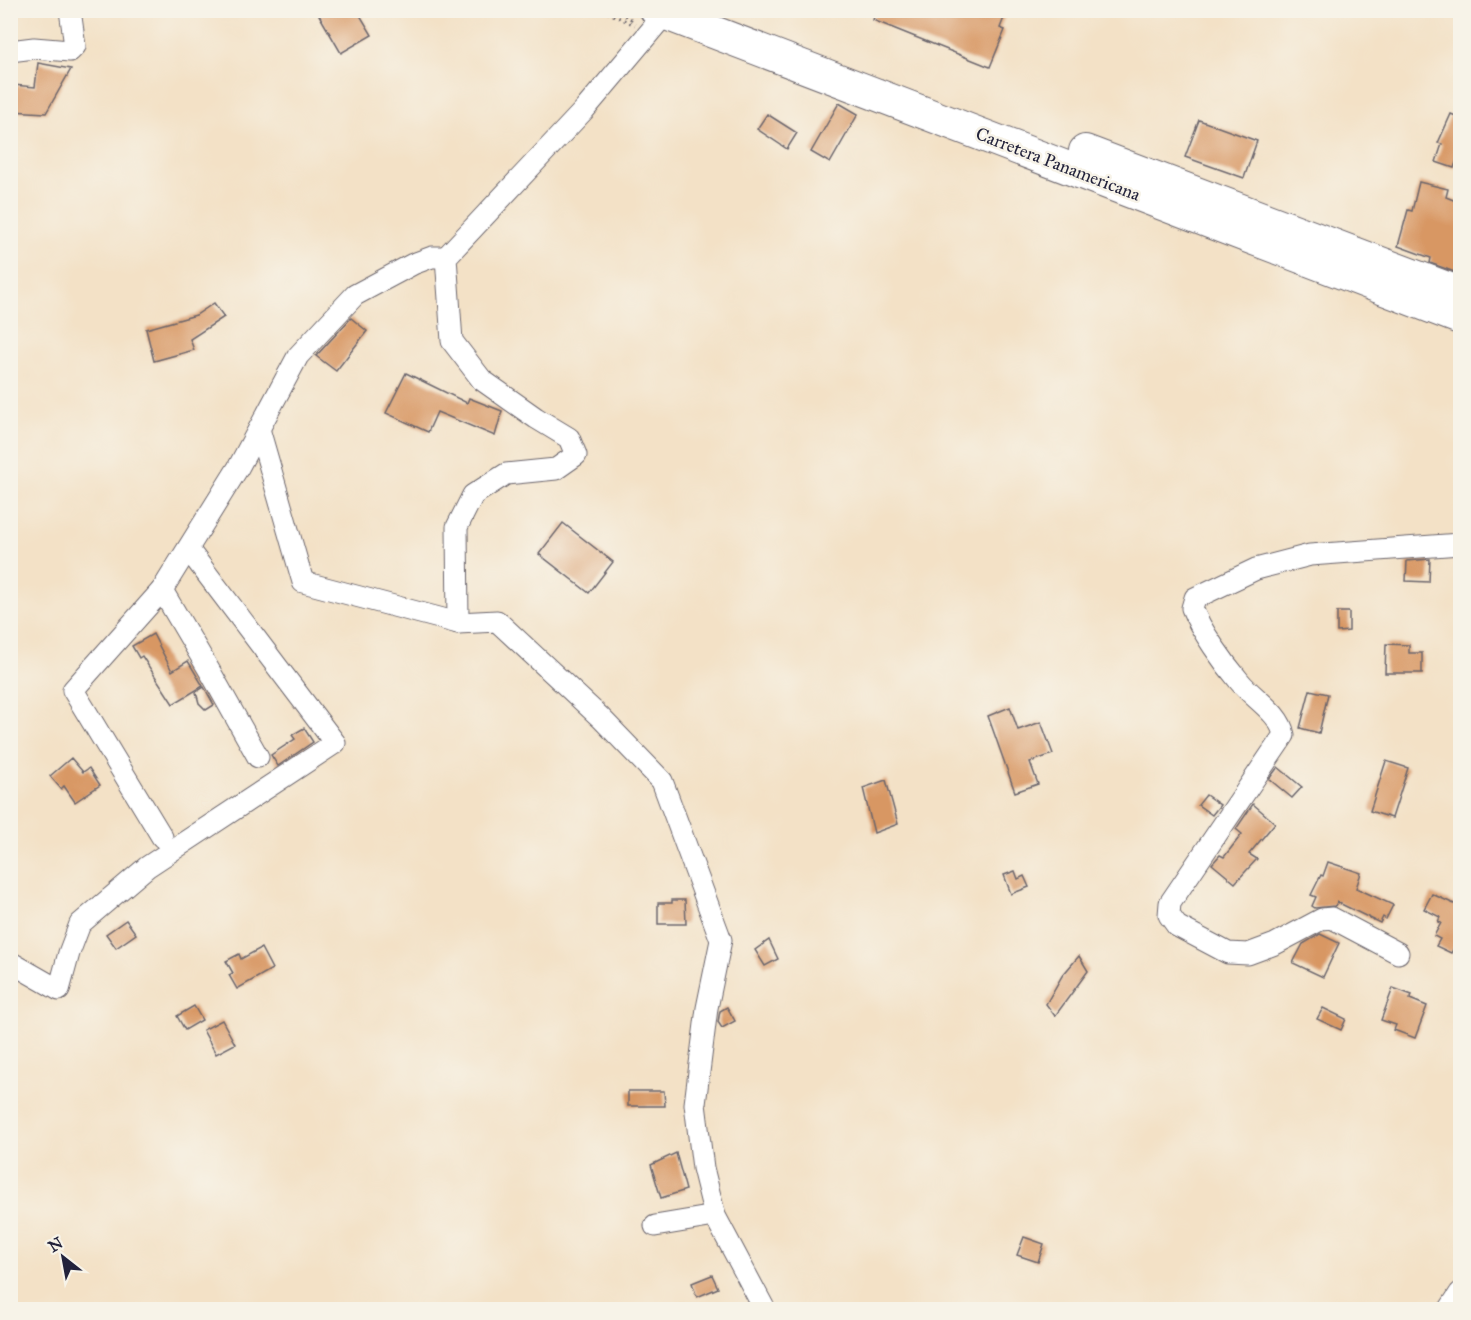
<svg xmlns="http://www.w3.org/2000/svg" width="1471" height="1320" viewBox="0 0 1471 1320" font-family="'IM FELL Great Primer',serif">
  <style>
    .building { fill: #d89764 }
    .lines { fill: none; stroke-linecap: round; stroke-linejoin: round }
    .minor-casing { stroke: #6b656c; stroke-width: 23 }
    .highway-casing { stroke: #6b656c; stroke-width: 34 }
    .path { stroke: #6b656c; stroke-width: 3; stroke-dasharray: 1.5 4.5; stroke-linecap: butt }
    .minor { stroke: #fff; stroke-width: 21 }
    .highway { stroke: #fff; stroke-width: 32 }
    .labels { text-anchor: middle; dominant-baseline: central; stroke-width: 5; stroke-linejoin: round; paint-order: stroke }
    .street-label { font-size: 18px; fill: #22223b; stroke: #f7f3e8 }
  </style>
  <rect width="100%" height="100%" fill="#f7f3e8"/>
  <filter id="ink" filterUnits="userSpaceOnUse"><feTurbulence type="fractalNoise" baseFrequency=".0167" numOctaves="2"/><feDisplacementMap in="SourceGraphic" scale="12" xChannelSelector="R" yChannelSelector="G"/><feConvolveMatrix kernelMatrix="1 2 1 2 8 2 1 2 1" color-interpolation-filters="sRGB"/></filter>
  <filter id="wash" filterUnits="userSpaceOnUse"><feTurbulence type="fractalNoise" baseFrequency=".008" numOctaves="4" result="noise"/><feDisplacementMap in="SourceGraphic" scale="24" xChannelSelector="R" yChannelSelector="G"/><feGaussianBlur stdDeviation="1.35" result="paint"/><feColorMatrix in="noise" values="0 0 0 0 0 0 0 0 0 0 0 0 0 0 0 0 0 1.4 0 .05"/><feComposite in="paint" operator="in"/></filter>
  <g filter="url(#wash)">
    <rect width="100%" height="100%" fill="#f3e1c6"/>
    <g id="blocks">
      <g class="building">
        <path d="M327 10H357L372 35 341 53 319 15Z"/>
        <path d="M876 10H1007L1000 28 1005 30 990 67 873 20Z"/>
        <path d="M38 63 71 69 46 113 11 111 13 85 35 87Z"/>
        <path d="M839 103 858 114 830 163 811 152Z"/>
        <path d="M767 114 797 133 787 149 757 129Z"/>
        <path d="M1451 114 1461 118V149L1454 168 1436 162 1442 144 1438 143Z"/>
        <path d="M1199 120 1257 141 1244 178 1185 157Z"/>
        <path d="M1419 182 1448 189 1446 197 1461 203 1460 274 1430 263 1431 258 1398 246 1408 210 1412 211Z"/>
        <path d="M214 303 224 317 190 339 194 350 154 361 146 329 196 315Z"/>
        <path d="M351 318 367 331 336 371 316 356Z"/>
        <path d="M406 373 467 403 469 398 502 411 495 436 437 412 428 432 386 413Z"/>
        <path d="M563 523 613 562 589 593 539 554Z"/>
        <path d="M1430 559 1429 582 1406 581 1407 561Z"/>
        <path d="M1337 612H1349V631L1337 632Z"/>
        <path d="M153 634 172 671 188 661 203 686 173 704 142 656 139 658 132 646Z"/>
        <path d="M1386 644 1409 645V653H1422V673H1385Z"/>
        <path d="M204 687 214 705 206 710 199 703 196 692Z"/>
        <path d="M1310 690 1328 694 1319 733 1300 728Z"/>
        <path d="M1010 707 1018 730 1041 722 1053 754 1030 762 1038 784 1015 792 988 716Z"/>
        <path d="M304 728 313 742 278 766 271 755 295 739 292 735Z"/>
        <path d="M71 758 83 772 89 768 100 785 75 802 64 786 61 789 50 776Z"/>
        <path d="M1386 761 1408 768 1392 818 1370 811Z"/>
        <path d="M1278 767 1302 787 1292 798 1269 779Z"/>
        <path d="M886 780 898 824 874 833 863 788Z"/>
        <path d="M1206 795 1220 805 1212 815 1198 805Z"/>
        <path d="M1253 804 1275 823 1249 854 1257 859 1235 883 1212 864 1220 855 1224 857 1242 834 1236 829Z"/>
        <path d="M1328 862 1361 873 1356 888 1393 905 1386 919 1383 917 1380 923 1337 902 1335 906 1315 908 1312 906 1316 897 1311 895 1321 875 1323 876Z"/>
        <path d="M1015 871 1018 879 1024 876 1029 887 1011 894 1004 875Z"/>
        <path d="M1432 894 1461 907V935L1451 953 1436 946 1440 939 1434 936 1441 923 1438 922 1440 917 1424 909Z"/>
        <path d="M672 900H685L686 924H658V903H672Z"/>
        <path d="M126 920 136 934 116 948 106 934Z"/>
        <path d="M1320 934 1339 943 1323 977 1293 963 1303 944Z"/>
        <path d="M769 940 778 959 765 966 755 950Z"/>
        <path d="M261 948 272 969 237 989 229 975 233 973 226 961 239 954 241 959Z"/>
        <path d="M1079 956 1088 971 1055 1016 1046 1004 1062 976Z"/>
        <path d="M1393 988 1412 995 1410 999 1427 1006 1415 1038 1394 1030 1396 1025 1381 1020Z"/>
        <path d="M194 1006 202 1020 185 1030 177 1016Z"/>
        <path d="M727 1007 735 1021 722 1028 718 1022 720 1011Z"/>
        <path d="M1323 1008 1346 1019 1341 1030 1317 1019Z"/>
        <path d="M222 1020 235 1044 216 1054 203 1030Z"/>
        <path d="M628 1091H664L665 1106H628Z"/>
        <path d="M676 1153 686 1190 661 1198 651 1165Z"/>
        <path d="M1024 1237 1044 1244 1038 1262 1017 1255Z"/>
        <path d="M712 1275 718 1288 697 1297 692 1283Z"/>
      </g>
    </g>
  </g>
  <g filter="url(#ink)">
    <use href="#blocks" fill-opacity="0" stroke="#6b656c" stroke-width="1.5"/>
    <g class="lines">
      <defs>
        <g id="minor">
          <path d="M10 51 34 48 70 51 75 46 70 10"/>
          <path d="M259 429 303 582 458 623 497 621 601 718 662 781 721 940 707 1008 695 1104 703 1168 715 1216 765 1310"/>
          <path d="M162 590 212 675 258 757"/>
          <path d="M458 623 457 527 473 495 506 474 556 469 576 455 569 438 536 418 482 380 452 341 446 257 585 109 665 14"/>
          <path d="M162 837 73 690 162 590 238 468 298 356 355 295 413 264 432 257H446"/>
          <path d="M1398 953 1332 918 1322 919 1275 944 1248 954 1228 953 1177 926 1169 915 1170 903 1284 735C1280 713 1254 699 1240 682 1224 663 1201 631 1192 608L1195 598 1256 569 1310 555 1460 544"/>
          <path d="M10 962 59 990 69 953 80 924 147 867 335 743 188 549"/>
          <path d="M655 1226 715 1216"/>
          <path d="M1449 1310 1460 1293"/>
        </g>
        <g id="highway">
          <path d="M656 10 1460 318"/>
          <path d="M1085 151 1460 293"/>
        </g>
      </defs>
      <use href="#minor" class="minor-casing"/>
      <use href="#highway" class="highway-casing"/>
      <g class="path">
        <path d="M602 10 635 25"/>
        <path d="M614 10 631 19 632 15"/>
      </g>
      <use href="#minor" class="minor"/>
      <use href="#highway" class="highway"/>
    </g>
  </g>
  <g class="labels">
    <g class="street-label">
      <text transform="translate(1058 164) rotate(21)">Carretera Panamericana</text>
    </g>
  </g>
  <rect width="1471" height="1320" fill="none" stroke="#f7f3e8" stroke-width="36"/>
  <g transform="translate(63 1257) rotate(329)" stroke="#f7f3e8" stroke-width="4.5" paint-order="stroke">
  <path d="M0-4.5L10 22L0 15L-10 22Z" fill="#22223b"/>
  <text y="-9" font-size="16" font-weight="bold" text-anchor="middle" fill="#22223b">N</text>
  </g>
</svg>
